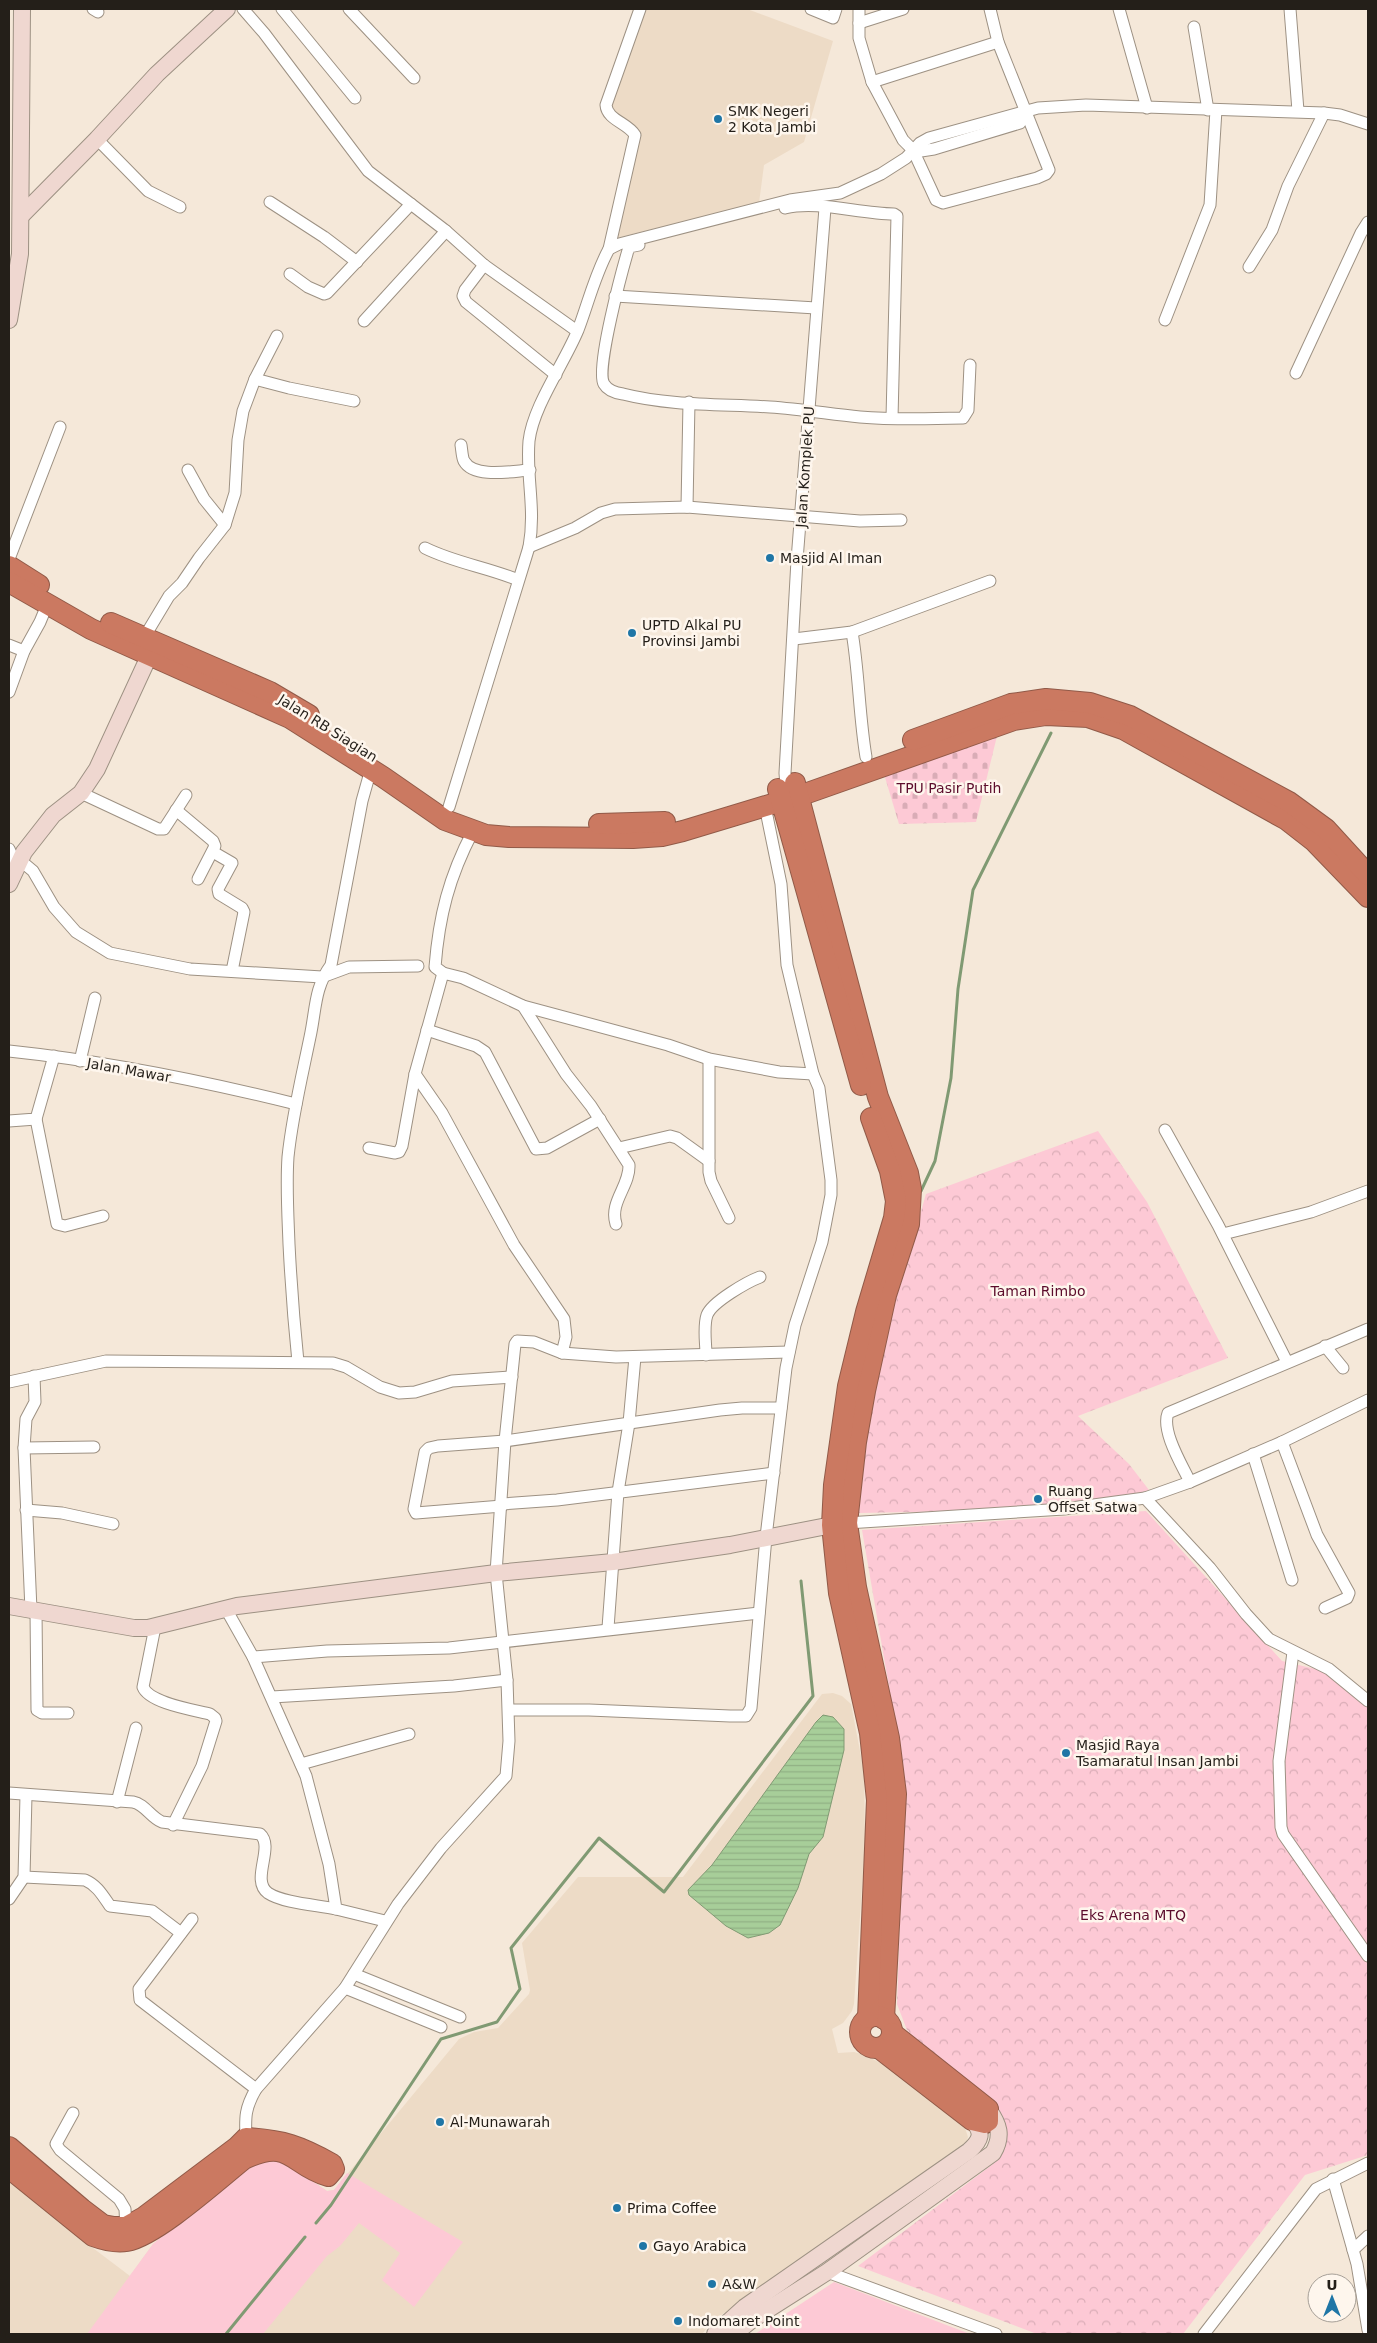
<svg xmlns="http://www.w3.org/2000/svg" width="1377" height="2343" viewBox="0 0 1377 2343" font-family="'DejaVu Sans',sans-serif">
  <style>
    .built { fill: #eddbc6 }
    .green { fill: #fdc9d5 }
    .cemetery { fill: url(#cemetery-stones) }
    .park { fill: url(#park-crowns) }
    .water { fill: url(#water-rules); stroke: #809a73 }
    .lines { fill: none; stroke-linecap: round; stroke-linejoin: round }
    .stream { stroke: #809a73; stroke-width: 3 }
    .street-casing { stroke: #9d9183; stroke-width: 13 }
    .secondary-casing { stroke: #9d9183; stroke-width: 18 }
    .highway-casing { stroke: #915a48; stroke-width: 22 }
    .street { stroke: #fff; stroke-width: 11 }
    .secondary { stroke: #efd7d0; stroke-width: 16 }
    .highway { stroke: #cb7961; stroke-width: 20 }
    .poi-dot { fill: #1f76a6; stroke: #fef6ed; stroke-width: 2 }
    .labels { text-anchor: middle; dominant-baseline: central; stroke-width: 5; stroke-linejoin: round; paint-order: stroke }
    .poi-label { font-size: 14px; fill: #241f19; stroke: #fef6ed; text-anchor: start }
    .street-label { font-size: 14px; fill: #241f19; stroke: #fef6ed }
    .park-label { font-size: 14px; fill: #5c0c2c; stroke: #fef6ed }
  </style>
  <defs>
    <pattern id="cemetery-stones" width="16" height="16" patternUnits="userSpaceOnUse" patternTransform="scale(1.25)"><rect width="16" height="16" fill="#fdc9d5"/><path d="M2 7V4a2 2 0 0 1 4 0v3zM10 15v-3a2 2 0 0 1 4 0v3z" fill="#d9acb6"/></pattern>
    <pattern id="park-crowns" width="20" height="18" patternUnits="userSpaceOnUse" patternTransform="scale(1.25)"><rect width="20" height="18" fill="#fdc9d5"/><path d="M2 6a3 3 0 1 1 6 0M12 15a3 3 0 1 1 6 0" fill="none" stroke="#d9acb6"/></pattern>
    <pattern id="water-rules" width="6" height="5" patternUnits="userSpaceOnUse" patternTransform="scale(1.25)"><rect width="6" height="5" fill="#a7ce99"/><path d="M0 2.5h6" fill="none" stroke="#90b083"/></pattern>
  </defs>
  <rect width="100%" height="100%" fill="#f5e8d9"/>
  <g class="built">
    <path d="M644 9H747L833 41 804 142 764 165 759 203 616 238 639 129 610 109Z"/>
    <path d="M833 1693 842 1696 851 1704 864 1772 865 1843 854 2004 852 2011 843 2023 832 2029 838 2053 854 2052 865 2055 892 2069 965 2128 968 2137 965 2147 714 2320 702 2334H9V2178L89 2245 130 2276 153 2244 239 2172 278 2158 327 2191 334 2190 459 2039 474 2032 498 2028 529 1994 530 1990 522 1943 578 1877H683L822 1694Z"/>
  </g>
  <g class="green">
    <path d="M278 2158 327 2191 334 2190 347 2173 463 2242 414 2307 382 2280 400 2253 359 2223 340 2246 327 2256 263 2334H87L153 2244 239 2172 249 2166Z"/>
    <path d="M834 2282 970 2334H755Z"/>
  </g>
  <path class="cemetery" d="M997 736 976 822 899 824 884 774Z"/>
  <g class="park">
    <path d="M1098 1131 1147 1202 1228 1358 1078 1416 1129 1464 1149 1490 1123 1498 1013 1510 859 1513C865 1448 873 1385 889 1322 900 1279 914 1237 926 1194Z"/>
    <path d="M1146 1511 1282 1661 1328 1672 1368 1708V2155L1305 2175 1183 2334H1037L858 2266 993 2164 1004 2149 1005 2134 907 2030 897 2004 905 1780 862 1530Z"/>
  </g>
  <path class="water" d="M823 1715 833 1717 844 1729V1750L823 1837 809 1854 798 1888 780 1925 769 1933 748 1938 726 1926 689 1895 688 1890 712 1865 816 1722Z"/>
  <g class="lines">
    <g class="stream">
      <path d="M921 1191 935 1161 951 1078 958 989 973 890 1051 733"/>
      <path d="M316 2223 331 2205 441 2039 497 2022 520 1989 511 1948 599 1838 664 1892 813 1696 801 1581"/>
      <path d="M226 2334 305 2237"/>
    </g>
    <defs>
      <g id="street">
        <path d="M93 9 98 12"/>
        <path d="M243 9 264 33 368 171 446 231 484 265 577 331"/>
        <path d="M282 9 355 98"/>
        <path d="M349 9 414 78"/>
        <path d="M811 9 833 18 836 9"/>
        <path d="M859 9V38L872 82 903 140 913 150 936 200 943 203 1037 178 1046 174 1049 170 998 42 990 9"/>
        <path d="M1119 9 1147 108"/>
        <path d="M1290 9 1298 111"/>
        <path d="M859 23 903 9"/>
        <path d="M1194 27 1208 110"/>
        <path d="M872 82 998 42"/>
        <path d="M97 139 148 191 180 207"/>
        <path d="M913 150 921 151 934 149 1020 123 1027 112"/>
        <path d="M270 202 324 237 357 262"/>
        <path d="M785 208C818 200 859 214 894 214L897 216 892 418"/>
        <path d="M639 245 629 247C623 267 595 370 604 384 608 391 616 393 623 394 670 406 722 404 770 407 800 409 830 414 860 417 894 420 929 419 963 418L968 410 970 365"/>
        <path d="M609 249 635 135C628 123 607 120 606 105L640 9"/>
        <path d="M484 265 465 290 463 296 466 302 556 375"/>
        <path d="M1249 267 1272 230 1288 186 1324 113"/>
        <path d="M290 274 308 287 324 294 327 293 411 204"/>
        <path d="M615 296 816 308"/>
        <path d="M1165 320 1210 205 1216 110"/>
        <path d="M364 321 446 231"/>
        <path d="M1296 373 1361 233 1368 222"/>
        <path d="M255 379 289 388 354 401"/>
        <path d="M461 445C462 451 462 457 464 461 474 479 513 471 530 470"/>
        <path d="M188 470 204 499 225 525"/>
        <path d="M687 507 689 402"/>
        <path d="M529 547 575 528 601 513 615 509 687 507 860 521 901 520"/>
        <path d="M425 548C455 563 487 567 518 580"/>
        <path d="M9 559 60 427"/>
        <path d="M852 632C859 673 859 715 866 757"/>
        <path d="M145 636 169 596 182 583 199 558 225 525 235 493 238 440 243 411 255 379 277 336"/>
        <path d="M794 639 852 632 990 581"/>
        <path d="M9 645 24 651"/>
        <path d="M9 692 24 651 40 622 47 605"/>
        <path d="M786 786 785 773 797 560 825 208"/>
        <path d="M81 793 158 829H164L186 795"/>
        <path d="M449 807 529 547C536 509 526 478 529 441 533 406 564 364 578 330 588 304 595 274 609 249L619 244 790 200 840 193 881 174 906 158 920 143 929 138 1038 108 1086 105 1324 113 1340 115 1368 124"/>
        <path d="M176 810 213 841 215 846 198 879"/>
        <path d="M9 849 17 866"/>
        <path d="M213 852 232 863 218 889 219 894 242 908 244 912 232 971"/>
        <path d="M21 861 33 871 54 907 76 932 110 953 190 969 322 977 349 967 418 966"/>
        <path d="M443 973 435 967C439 916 449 877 473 831"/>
        <path d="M523 1006 566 1074 591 1106 629 1165C630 1186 609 1202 616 1224"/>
        <path d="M427 1030 476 1046 485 1052 536 1149 547 1148 600 1119"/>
        <path d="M9 1051C104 1061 203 1081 296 1104"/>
        <path d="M709 1059V1172L711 1181 729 1218"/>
        <path d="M80 1061 95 998"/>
        <path d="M415 1074 442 1113 514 1245 564 1319 566 1337 562 1353"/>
        <path d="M36 1119 57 1224 65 1226 103 1216"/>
        <path d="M9 1121 36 1119 54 1056"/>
        <path d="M1165 1130 1218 1225 1287 1362"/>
        <path d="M369 1148 395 1153 399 1152 402 1146 415 1074 443 973 463 978 523 1006 668 1045 709 1059 779 1072 813 1074"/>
        <path d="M619 1148 670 1136 677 1138 709 1161"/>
        <path d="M1223 1234 1311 1212 1368 1191"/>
        <path d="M1325 1346 1343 1368"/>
        <path d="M706 1355C706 1343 703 1327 707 1315 712 1302 747 1282 760 1277"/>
        <path d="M298 1362C294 1323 291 1284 289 1244 288 1216 286 1186 288 1157 292 1117 302 1076 310 1037 316 1010 314 988 331 965L362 801 371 769"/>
        <path d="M9 1382 106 1361 333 1363 346 1367 380 1387 399 1393 415 1392 452 1381 512 1377"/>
        <path d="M1282 1442 1317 1535 1349 1593 1347 1598 1325 1608"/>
        <path d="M24 1448 94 1447"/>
        <path d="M1253 1454 1292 1580"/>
        <path d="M1190 1482C1182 1465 1161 1431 1168 1413L1368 1329"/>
        <path d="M1145 1498 1210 1568 1246 1614 1269 1639 1329 1669 1368 1701"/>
        <path d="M502 1504 557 1500 774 1473"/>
        <path d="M502 1506 416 1513 414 1509 425 1452 429 1448 438 1446 505 1441 720 1410 742 1408H781"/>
        <path d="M26 1510 62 1513 113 1524"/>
        <path d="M847 1523 1064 1509 1145 1498 1190 1482 1282 1442 1368 1400"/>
        <path d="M226 1609 253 1657 306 1776 329 1864 336 1909 385 1921"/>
        <path d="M31 1610 24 1448 26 1419 35 1402 34 1376"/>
        <path d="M36 1610 37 1710 42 1713H68"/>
        <path d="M155 1627 143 1687C149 1703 194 1710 210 1714L215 1718 216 1721 202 1766 173 1825"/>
        <path d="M608 1628 618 1492 629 1423 635 1357"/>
        <path d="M1293 1652 1279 1761 1281 1827 1283 1834 1368 1956"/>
        <path d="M253 1657 327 1651 449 1648 759 1613"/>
        <path d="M272 1697 454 1686 507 1680"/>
        <path d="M509 1710H589L730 1716H746L751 1708 766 1537 786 1368 795 1325 822 1242 831 1195V1180L819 1088 813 1074 787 965 781 884 765 806"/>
        <path d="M301 1764 409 1734"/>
        <path d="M9 1793 133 1802C145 1804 150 1817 162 1822L260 1834C275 1847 250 1880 268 1893 283 1903 317 1905 336 1909"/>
        <path d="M117 1802 136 1728"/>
        <path d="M24 1877 85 1880C97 1885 103 1896 110 1906L152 1911 181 1933"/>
        <path d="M9 1899 24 1877 26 1795"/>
        <path d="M192 1919 139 1989 140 2000 256 2089"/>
        <path d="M354 1974 460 2017"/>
        <path d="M345 1988 441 2027"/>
        <path d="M73 2113 56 2144 60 2150 119 2199 125 2209 126 2230"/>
        <path d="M246 2138C245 2117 245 2108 256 2089L345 1988 398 1904 441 1848 506 1776 509 1741 507 1680 496 1573 505 1441 515 1344 517 1341 534 1342 562 1353 616 1357 789 1352"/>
        <path d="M1333 2179 1357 2264 1368 2330"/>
        <path d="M1353 2250 1368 2236"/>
        <path d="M827 2272 996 2334"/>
        <path d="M1204 2334 1316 2189 1368 2163"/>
      </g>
      <g id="secondary">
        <path d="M21 216 97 139 157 74 227 9"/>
        <path d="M9 320 20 254 22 9"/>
        <path d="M9 884 24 852 53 815 81 793 97 769 150 654"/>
        <path d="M9 1606 134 1628H148L237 1606 496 1573 613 1562 730 1545 832 1525"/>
        <path d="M715 2334 745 2307 969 2151C981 2140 984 2133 972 2120"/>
        <path d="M734 2334 753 2319 827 2272 993 2153C1003 2136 999 2124 988 2109"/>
      </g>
      <g id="highway">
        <path d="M9 566 39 585"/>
        <path d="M9 582 91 629 290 718 383 777 445 820 486 835 509 837 633 838 662 836 683 831 799 796 1014 720 1046 715 1088 717 1123 729 1287 820 1314 841 1368 897"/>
        <path d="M111 623 270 692 309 715"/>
        <path d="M913 740 1011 704 1046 699 1090 703 1130 716 1289 802 1326 829 1368 875"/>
        <path d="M795 783 878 1097 908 1173 911 1189 909 1224 886 1295 865 1391 856 1442 847 1523 856 1587 889 1738 896 1794 884 2019"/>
        <path d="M778 789 861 1085"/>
        <path d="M599 824 665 822"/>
        <circle cx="876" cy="2032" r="16"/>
        <path d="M868 2018 877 1800 870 1733 839 1593 832 1525 834 1485 848 1386 866 1312 894 1218 896 1201 890 1171 871 1118"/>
        <path d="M879 2048 972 2120 985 2123 988 2121V2109L892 2033"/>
        <path d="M9 2147 82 2209 103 2225 114 2227H126L144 2217 237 2147 246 2138C283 2140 300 2146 332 2164L334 2169 328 2176C290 2165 291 2137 244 2159 219 2179 156 2236 127 2241 115 2243 104 2240 93 2236L9 2168"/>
      </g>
    </defs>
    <use href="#street" class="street-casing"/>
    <use href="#secondary" class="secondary-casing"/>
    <use href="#highway" class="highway-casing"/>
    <use href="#street" class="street"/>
    <use href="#secondary" class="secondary"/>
    <use href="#highway" class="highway"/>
  </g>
  <g class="poi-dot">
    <circle cx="718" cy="119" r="5"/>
    <circle cx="770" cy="558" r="5"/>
    <circle cx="632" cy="633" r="5"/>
    <circle cx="1038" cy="1499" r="5"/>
    <circle cx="1066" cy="1753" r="5"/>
    <circle cx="440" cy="2122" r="5"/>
    <circle cx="617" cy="2208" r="5"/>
    <circle cx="643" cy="2246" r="5"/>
    <circle cx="712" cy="2284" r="5"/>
    <circle cx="678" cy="2321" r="5"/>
  </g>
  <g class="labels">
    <g class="poi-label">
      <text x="728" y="111">SMK Negeri<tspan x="728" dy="16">2 Kota Jambi</tspan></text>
      <text x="780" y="558">Masjid Al Iman</text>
      <text x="642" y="625">UPTD Alkal PU<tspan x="642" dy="16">Provinsi Jambi</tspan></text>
      <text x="1048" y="1491">Ruang<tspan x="1048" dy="16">Offset Satwa</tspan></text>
      <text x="1076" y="1745">Masjid Raya<tspan x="1076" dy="16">Tsamaratul Insan Jambi</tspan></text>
      <text x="450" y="2122">Al-Munawarah</text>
      <text x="627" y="2208">Prima Coffee</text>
      <text x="653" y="2246">Gayo Arabica</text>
      <text x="722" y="2284">A&amp;W</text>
      <text x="688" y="2321">Indomaret Point</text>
    </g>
    <g class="street-label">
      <text transform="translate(805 467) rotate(-86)">Jalan Komplek PU</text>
      <text transform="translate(328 728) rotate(32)">Jalan RB Siagian</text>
      <text transform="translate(129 1070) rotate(10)">Jalan Mawar</text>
    </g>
    <g class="park-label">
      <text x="949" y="788">TPU Pasir Putih</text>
      <text x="1038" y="1291">Taman Rimbo</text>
      <text x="1133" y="1915">Eks Arena MTQ</text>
    </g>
  </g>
  <rect width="1377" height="2343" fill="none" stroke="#241f19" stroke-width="20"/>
  <g transform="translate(1332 2298)"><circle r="24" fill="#fef6ed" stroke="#a7a098"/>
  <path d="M0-4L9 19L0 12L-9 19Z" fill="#1f76a6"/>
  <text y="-8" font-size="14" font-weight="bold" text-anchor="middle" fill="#241f19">U</text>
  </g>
</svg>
